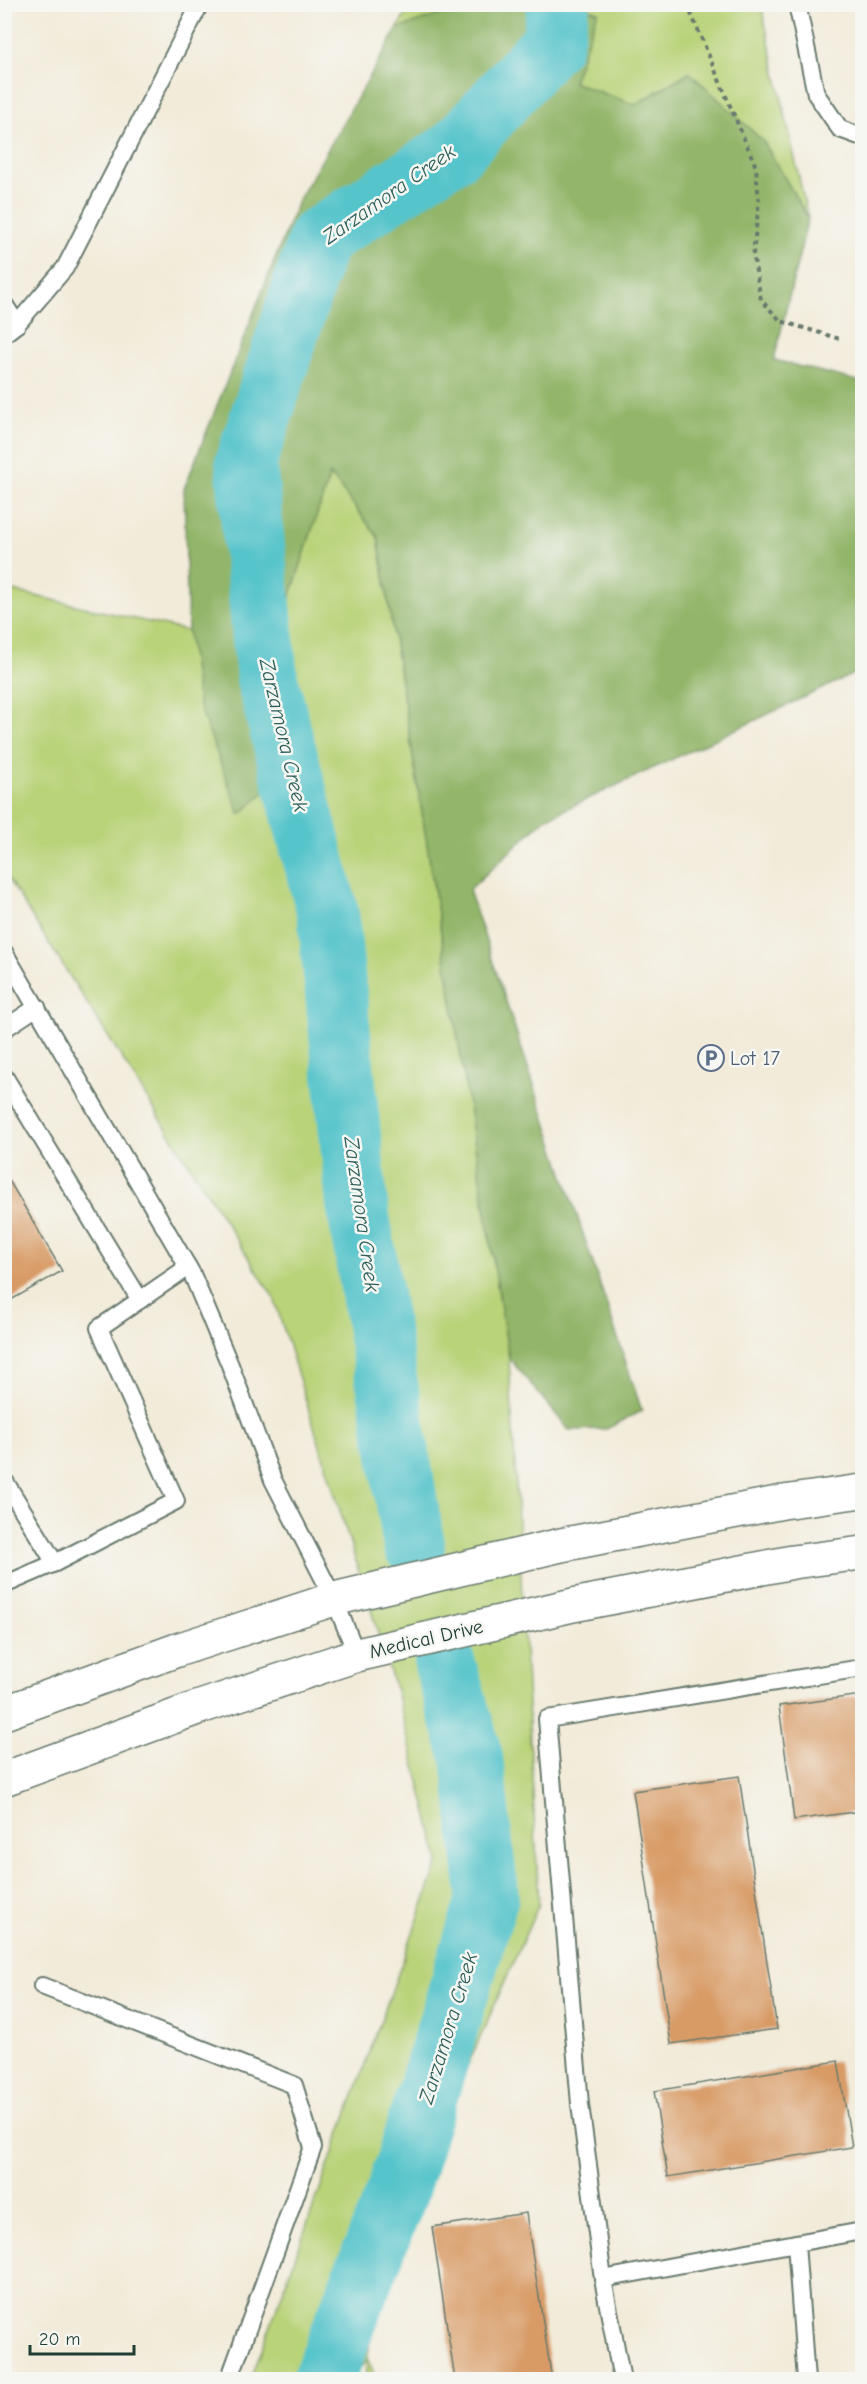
<svg xmlns="http://www.w3.org/2000/svg" width="867" height="2384" viewBox="0 0 867 2384" font-family="'Comic Neue',sans-serif">
  <style>
    .green { fill: #b9d379; stroke: #6c8856; stroke-width: 1.5 }
    .forest { fill: #92b569; stroke: #58794e; stroke-width: 1.5 }
    .lines { fill: none; stroke-linecap: round; stroke-linejoin: round }
    .river { stroke: #57c4cb; stroke-width: 62 }
    .building { fill: #d89b66 }
    .service-casing { stroke: #697a6e; stroke-width: 20 }
    .tertiary-casing { stroke: #697a6e; stroke-width: 36 }
    .path { stroke: #697a6e; stroke-width: 4; stroke-dasharray: 4.5 4.5; stroke-linecap: butt }
    .service { stroke: #fff; stroke-width: 16 }
    .tertiary { stroke: #fff; stroke-width: 33 }
    .labels { text-anchor: middle; dominant-baseline: central; stroke-width: 5; stroke-linejoin: round; paint-order: stroke }
    .service-label { font-size: 20px; fill: #4e5e75; stroke: #f6f6f2; text-anchor: start }
    .street-label { font-size: 20px; fill: #1f3d34; stroke: #f6f6f2 }
    .water-label { font-size: 21px; font-style: italic; fill: #2d5f5a; stroke: #f6f6f2 }
  </style>
  <rect width="100%" height="100%" fill="#f6f6f2"/>
  <filter id="ink" filterUnits="userSpaceOnUse"><feTurbulence type="fractalNoise" baseFrequency=".0167" numOctaves="2"/><feDisplacementMap in="SourceGraphic" scale="12" xChannelSelector="R" yChannelSelector="G"/><feConvolveMatrix kernelMatrix="1 2 1 2 8 2 1 2 1" color-interpolation-filters="sRGB"/></filter>
  <filter id="wash" filterUnits="userSpaceOnUse"><feTurbulence type="fractalNoise" baseFrequency=".008" numOctaves="4" result="noise"/><feDisplacementMap in="SourceGraphic" scale="24" xChannelSelector="R" yChannelSelector="G"/><feGaussianBlur stdDeviation="1.35" result="paint"/><feColorMatrix in="noise" values="0 0 0 0 0 0 0 0 0 0 0 0 0 0 0 0 0 1.4 0 .05"/><feComposite in="paint" operator="in"/></filter>
  <g filter="url(#wash)">
    <rect width="100%" height="100%" fill="#f2ebd9"/>
    <g class="green">
      <path d="M411 5H471L397 29Z"/>
      <path d="M578 5H761L808 218 763 141 635 105 572 82 598 12Z"/>
      <path d="M330 474 378 537 509 1358 539 1904 395 2230 367 2358 376 2379H365L367 2359 352 2379H251L439 1861 396 1691 274 1298 5 874V589L188 631 199 705 240 814 280 662 286 610Z"/>
    </g>
    <path class="forest" d="M471 4 578 5 598 12 573 82 635 105 689 72 763 141 808 218 774 360 862 382V670L545 819 469 890 642 1411 606 1429 569 1430 509 1358 378 537 330 474 286 610 280 662 281 776 240 815 199 705 188 631 184 489 298 201 397 29Z"/>
    <g class="lines">
      <g class="river">
        <path d="M414 1545 357 1204 328 914 267 679 246 462 319 238 456 150 552 42 559 4"/>
        <path d="M323 2380 398 2189 488 1896 472 1757 445 1665"/>
      </g>
    </g>
    <g id="blocks">
      <g class="building">
        <path d="M4 1172 62 1271 4 1304Z"/>
        <path d="M862 1695V1811L794 1820 779 1706Z"/>
        <path d="M739 1776 777 2029 671 2044 633 1791Z"/>
        <path d="M838 2061 852 2147 668 2177 654 2091Z"/>
        <path d="M526 2213 552 2380H455L432 2227Z"/>
      </g>
    </g>
  </g>
  <g filter="url(#ink)">
    <use href="#blocks" fill-opacity="0" stroke="#697a6e" stroke-width="1.5"/>
    <g class="lines">
      <defs>
        <g id="service">
          <path d="M797 4 816 94 840 129 862 137"/>
          <path d="M4 304 17 324"/>
          <path d="M4 334 17 324 65 268 200 4"/>
          <path d="M4 952 192 1274 230 1365 273 1480 334 1599 357 1655"/>
          <path d="M4 1029 37 1007"/>
          <path d="M4 1076 140 1300"/>
          <path d="M4 1480 55 1563 176 1501 99 1328 188 1267"/>
          <path d="M4 1585 55 1563"/>
          <path d="M42 1986 294 2085 313 2147 229 2380"/>
          <path d="M796 2243 862 2231"/>
          <path d="M603 2279 796 2243 806 2380"/>
          <path d="M622 2380 603 2279 580 2104 547 1719 862 1668"/>
        </g>
        <g id="tertiary">
          <path d="M4 1713 177 1650 334 1599 561 1545 783 1502 862 1491"/>
          <path d="M4 1779 197 1708 357 1655 573 1605 793 1562 862 1553"/>
        </g>
      </defs>
      <use href="#service" class="service-casing"/>
      <use href="#tertiary" class="tertiary-casing"/>
      <path class="path" d="M687 4 756 167 759 202 753 254 761 300 781 321 840 339"/>
      <use href="#service" class="service"/>
      <use href="#tertiary" class="tertiary"/>
    </g>
  </g>
  <defs>
    <symbol id="parking-ring" viewBox="-11 -11 22 22"><circle r="9.5" fill="#f6f6f2" stroke="#5c6f8a" stroke-width="1.5"/><path d="M-3.5-5.5H1a3.5 3.5 0 0 1 0 7H-1V5.5H-3.5ZM-1-3.4V-.6H.8a1.4 1.4 0 0 0 0-2.8Z" fill="#5c6f8a"/></symbol>
  </defs>
  <g fill-rule="evenodd">
    <use href="#parking-ring" x="696" y="1043" width="30" height="30"/>
  </g>
  <g class="labels">
    <g class="service-label">
      <text x="730" y="1058">Lot 17</text>
    </g>
    <g class="street-label">
      <text transform="translate(426 1639) rotate(-13)">Medical Drive</text>
    </g>
    <g class="water-label">
      <text transform="translate(389 194) rotate(-35)">Zarzamora Creek</text>
      <text transform="translate(284 735) rotate(77)">Zarzamora Creek</text>
      <text transform="translate(362 1214) rotate(82)">Zarzamora Creek</text>
      <text transform="translate(448 2028) rotate(-73)">Zarzamora Creek</text>
    </g>
  </g>
  <rect width="867" height="2384" fill="none" stroke="#f6f6f2" stroke-width="24"/>
  <path d="M30 2345v9h104v-9" fill="none" stroke="#1f3d34" stroke-width="3"/>
  <text x="39" y="2345" font-size="18" fill="#1f3d34" stroke="#f6f6f2" stroke-width="4.5" paint-order="stroke">20 m</text>
</svg>
